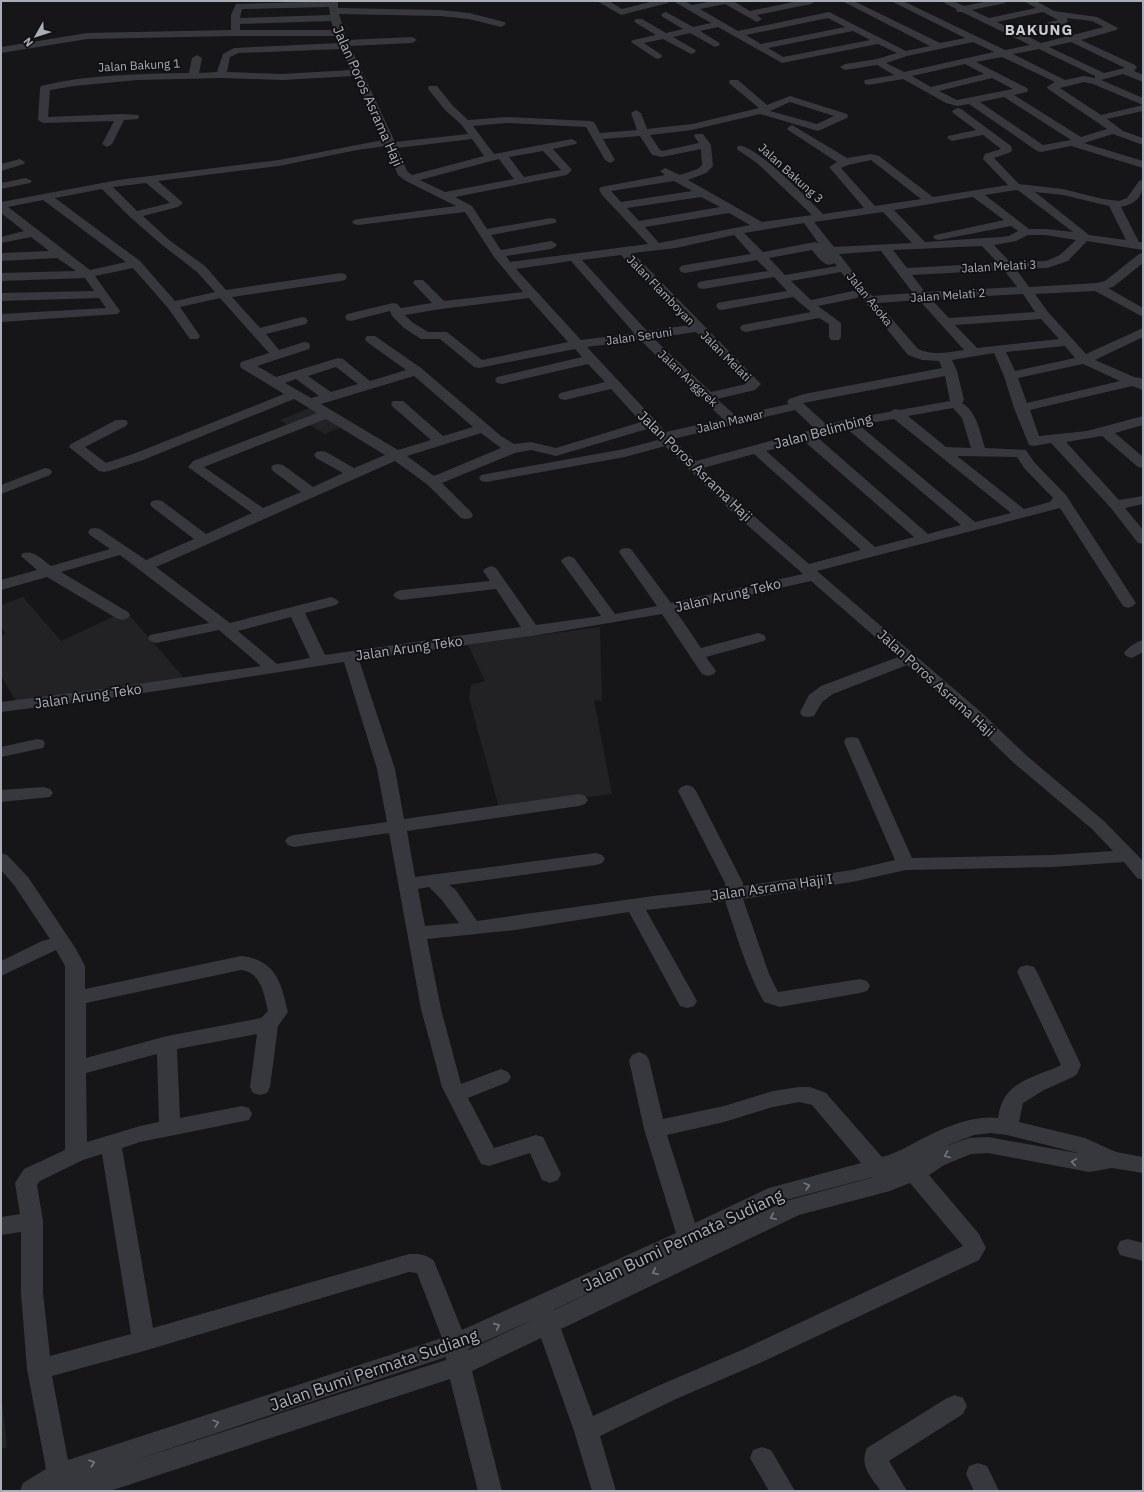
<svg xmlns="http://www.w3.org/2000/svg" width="1144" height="1492" viewBox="0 0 1144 1492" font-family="'IBM Plex Sans',sans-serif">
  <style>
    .built { fill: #222225 }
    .green { fill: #1e261f }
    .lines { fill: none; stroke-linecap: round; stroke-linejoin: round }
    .minor { fill: #37383d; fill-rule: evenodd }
    .oneway { stroke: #757881 }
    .labels { text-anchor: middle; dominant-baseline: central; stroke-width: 4; stroke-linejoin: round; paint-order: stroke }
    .far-street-label { font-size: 12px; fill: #a8adb8; stroke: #111113 }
    .street-label { font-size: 14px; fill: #a8adb8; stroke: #111113 }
    .far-district-label { font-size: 15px; font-weight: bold; letter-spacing: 1px; fill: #c9ccd4; stroke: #111113 }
    .near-street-label { font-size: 17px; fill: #a8adb8; stroke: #111113 }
  </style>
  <rect width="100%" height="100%" fill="#161618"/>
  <g class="built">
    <path d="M310 408 342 427 325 434 301 420 288 425 280 420Z"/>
    <path d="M23 597 61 641 117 615 131 617 184 678 16 701 1 676V636L6 634 1 627V605Z"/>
    <path d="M600 627 602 701 594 700 612 794 499 808 469 698 471 685 485 681 468 645Z"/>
  </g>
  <path class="green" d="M1 1392 7 1447 1 1449Z"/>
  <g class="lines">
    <g class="minor">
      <path d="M338 1V8L440 10 469 13 504 22 506 24 501 27 469 19 440 16 339 14 347 40 412 37 417 40 412 43 350 46 395 142 468 134 462 125 445 110 429 90 428 88 429 86H437L453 106 468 120 507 117 590 121 594 122 600 133 637 130 631 113 636 110 641 113 647 129 692 124 759 108 730 84 729 82 730 80H738L767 105 790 96 847 114 848 116 847 118 818 131 760 114 692 130 650 135 660 150 662 151 699 143 694 136 695 134H703L711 145 713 166 706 173 688 180 762 222 812 215 757 163 738 150 737 148 738 146C753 142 810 201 823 214L864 208 829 167 837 162 788 130 787 128 792 125 847 158 871 154 879 156 933 197 1008 185 983 159 985 154 1001 149 983 135 952 141 947 138 948 136 976 130 953 113 952 111 957 108 961 109 1011 146 1012 150 1011 152 994 158 1019 184 1063 189 1103 199 1119 201 1127 198 1139 181 1143 180C1143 197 1137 203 1121 207L1139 242H1143V250L1087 241 1068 261 1047 268 1016 269 1029 287 1097 283 1105 281 1139 254 1143 253V263L1113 287 1108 288 1143 308V317L1095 291 1035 294 1048 312 1086 354 1143 328V337L1095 360 1134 377 1141 378 1143 381V390L1132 386 1030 410 1039 436 1087 431 1143 416V425L1115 433 1143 457V468L1138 467 1102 436 1066 442 1119 500 1143 496V504L1125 508 1143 530V544L1138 543 1111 508 1051 443 1034 446 1029 445 1014 408 1004 376 994 353 952 360 957 371 964 400 962 403C977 412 980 432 985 448L1026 450 1034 462 1066 495 1136 603 1133 606 1128 608 1123 606 1060 508 817 571 982 713 1027 756 1104 821 1143 861V880L1137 878 1124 862 1053 867 906 870 852 882 743 899 769 974 778 992 860 979 867 981 870 986 867 991 860 993 780 1007 764 1002C746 970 737 936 725 901L646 910 697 1001 694 1006 687 1008 680 1006 629 912 515 930 427 939 441 1009 461 1084 501 1069 508 1072 511 1077 508 1082 468 1098 494 1148 536 1135 543 1137 561 1174 558 1180 550 1183 542 1180 530 1153 489 1166 481 1164 442 1087 421 1009 389 833 294 847 288 845 285 841 288 837 294 835 387 822 377 769 344 662 118 697 1 712V702L118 687 261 666 219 630 156 643 150 641 148 638 150 635 209 623 120 555 61 572 128 612 130 615 128 618 122 620 116 618 47 577 1 590V580L37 570 21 556 23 553C34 550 42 559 51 566L110 549 90 535 88 532 90 529 95 528 100 529 146 560 194 539 152 507 150 504 152 501 157 500 162 501 206 534 252 513 188 467 193 461 317 413 294 399 143 460 109 471 104 472 99 471 69 447 71 444 116 420H126L128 423 126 426 85 447 106 463 133 454 284 394 241 368 240 365 241 362 269 353 220 298 180 307 200 336 198 339H190L168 308 133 268 95 276 120 311 118 314 1 322V314L106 308 99 298 1 301V293L94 291 85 278 1 281V273L76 271 57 258 1 261V253L49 251 31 237 1 243V237L24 231 1 213V202L118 180 279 160 383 140 354 76 282 80 221 78 138 80 74 86 50 90 48 117 121 114 138 115 139 117 138 119 124 120 112 144 107 147 102 144 114 121 43 123 38 120 40 88 41 86C89 74 140 74 189 73L192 58 197 55 202 58 199 73 217 72 223 54 234 48 339 43 336 36H236L87 39 1 53V47L87 33 231 30V15L236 4ZM329 7 330 15 240 18 242 9ZM331 21 334 30H240V24ZM342 49 351 70 282 74 227 72 230 57 239 53ZM790 102 834 116 817 124 770 111ZM507 123 586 127 605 160 610 163 615 160 603 139 640 136 652 155 662 157 701 149 702 165 698 169 680 175 665 168 660 171 665 175 601 187 599 189 602 195 648 244 510 262 506 256 551 249 555 247 557 245 555 243 551 241 501 250 491 235 555 223 557 221 555 219 551 218 487 229 472 206 455 197 567 175 572 170 553 149 576 144 577 142 572 139 494 154 473 126ZM472 139 484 156 412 175 407 171 397 148ZM386 146 398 175 406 181 456 206 358 219 354 220 352 222 354 224 358 225 465 212 494 257 523 292 444 301 423 280H415L413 283 432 303 401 308 397 304 393 303 347 314 345 317 347 320 351 321 390 311 392 316 404 328 421 339H440L474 367 479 368 575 349 582 357 497 377 495 380 497 383 502 384 588 364 605 382 560 393 558 396 560 399 565 400 611 389 641 422 556 448 531 442 514 444 501 436 421 368 375 336H367L365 339 367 342 406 370 370 381 343 359 338 358 276 377 257 366 309 349 310 346 309 343 304 342 279 350 266 334 306 324 308 321 306 318 302 317 260 328 232 297 341 281 345 280 347 277 345 274 341 273 226 290 205 266 169 240 143 216 178 207 183 203 158 181 279 166 357 150ZM543 151 561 170 524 177 509 157ZM499 159 514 179 445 192 420 180ZM871 160 921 199 875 206 841 168 848 165ZM674 181 692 191 621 202 611 191ZM146 183 170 203 137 211 113 187ZM102 189 130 217 161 244 197 272 215 292 175 301 140 261 55 198ZM1016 190 1019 191 1073 232 1046 229H1029L985 195ZM1035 192 1063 195 1109 206 1126 240 1089 235ZM701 197 720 207 639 221 627 208ZM973 197 1004 220 935 235 933 237 935 239 939 240 1011 226 1018 231 1009 236 1000 237 925 242 894 210ZM43 200 126 262 90 270 8 207ZM883 212 912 243 834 247 814 222ZM729 213 750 225 659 243 645 227ZM804 223 819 244 815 242 763 252 744 233ZM734 235 751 254 685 265 681 266 679 269 681 272 685 273 757 260 768 271 703 281 699 282 697 285 699 288 703 289 774 277 787 291 722 302 718 303 716 306 718 309 722 310 793 297 811 312 742 325 740 328 742 331 746 332 819 318 829 324V337L831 340H839L841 337V323L818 306 857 298 859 295 908 355 922 360 939 361 942 368 804 394 789 399 787 402 789 404 736 416 717 399 755 390 761 384 633 253 676 248ZM1028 235H1046L1076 240 1060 255 1046 261 1010 262 994 245 1016 241ZM982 246 998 263 907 268 893 250ZM812 250C818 257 825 269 834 263L837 266 785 275 769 258ZM881 251 913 293 872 296 839 254ZM621 255 690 325 647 331 582 260ZM571 261 634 333 581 340 516 269ZM1004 270 1017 287 925 292 912 275ZM841 272 857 292 853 291 811 300 791 281ZM1023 294 1035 312 949 318 931 299ZM529 298 568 342 482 360 447 332H428L412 322 405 315 441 309ZM919 300 964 350C949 352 932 356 918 349L878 303ZM1041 319 1059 339 977 348 955 325ZM696 332 746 384 711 392 653 338ZM640 340 723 419 666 432 587 347ZM1065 346 1075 358 1015 371 1006 352ZM1083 364 1120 381 1027 403 1018 378ZM336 367 358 384 331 392 308 376ZM414 376 473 427 443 436 403 401H393L391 404 393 407 431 440 398 450 321 404ZM945 376 950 401 899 410 895 409 889 412 848 419 827 425 803 403ZM296 379 319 396 311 398 285 383ZM953 408 962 418 971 448 946 447 908 416ZM795 410 815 429 696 461 673 439ZM326 419 385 455 354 468 326 452 321 451 316 452 314 455 316 458 343 473 313 487 283 465 278 464 273 465 271 468 273 471 301 492 263 508 204 467ZM894 419 1011 513 975 522 859 425ZM846 428 961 525 928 534 817 437ZM647 429 658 440 624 449 486 474 481 475 479 478 481 481 486 482 625 457 665 446 730 510 803 574 671 603 631 549 626 548 621 549 619 552 657 606 615 614 574 558 569 556 564 558 561 561 601 616 536 625 496 568 491 566 486 568 483 571 490 581 401 590 396 592 393 595 396 598 401 600 496 589 521 627 325 655 305 613 336 605 339 602 336 599 331 597 230 623 156 567 395 461 428 485 461 518 466 519 471 518 473 515 471 512 442 483 515 453 531 450 556 456ZM481 433 501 448 434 476 407 456ZM804 441 914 537 875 547 766 451ZM754 454 861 550 809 564 740 504 703 468ZM957 456 1017 457 1024 468 1053 498 1050 502 1024 509ZM811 581 898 657 821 686 809 695 800 712 802 716 808 717 814 716 822 702 833 694 907 665 970 721 1015 764 1092 829 1113 851 1053 855 912 858 860 742 858 738 852 737 846 738 844 742 895 860 852 870 743 886V883L696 791 693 787 687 785 681 787 678 791 725 883V888L653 896 477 921 455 889 449 885 596 865 602 863 605 859 602 855 596 853 415 877 407 831 579 806 585 804 588 800 585 796 579 794 404 819 395 769 359 660 532 636 662 614 702 674 708 676 714 674 716 671 706 657 764 641 766 638 764 635 758 633 701 648 676 611ZM291 617 310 658 277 664 238 631ZM429 887 441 899 459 923 425 926 418 889Z"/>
      <path d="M597 1H609L622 9 654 1H670L668 3 621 15Z"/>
      <path d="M673 1H685L692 5 713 1H733L750 11 798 1H816L811 4 757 15 762 19 757 22 725 4 700 9 738 31 829 12 906 51 930 46 842 1H854L940 43 965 38 891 1H903L1005 50 1030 45 962 12H957L956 9 941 1H953L964 6 989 1H1007L1005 3 972 10 989 18 1036 8 1024 1H1036L1054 11 1097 17 1118 28 1116 30 1081 40 1135 65 1137 67 1134 71 1143 75V82L1123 74 1101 80 1143 98V111L1107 119 1123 131 1143 138V145L1113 134 1084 143 1143 161V168L1071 146 1041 152 1037 151 969 104 957 106 946 103 903 79 869 85 865 84 864 82 865 80 894 75 877 65 845 70 840 67 845 64 877 59 897 53 878 44 782 63 718 27 700 31 718 42 720 44 718 46 715 47 690 33 673 37 694 49 696 51 694 53 691 54 663 39 644 43 663 56 658 59 655 58 631 42 633 40 656 35 636 23 634 21 636 19H642L666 33 683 29 663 17 661 15 663 13 666 12 693 27 711 23ZM1043 12 1058 20 1015 31 997 22ZM828 18 845 27 761 44 746 35ZM1066 18 1092 21 1104 27 1041 43 1023 34 1066 24 1068 20ZM853 31 870 40 783 57 768 48ZM973 42 994 52 904 72 886 63 907 56ZM1071 42 1125 68 1104 73 1049 47ZM1039 49 1095 76V78L1084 76 1065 80 1013 54ZM1002 57 1055 82 1047 87 1048 89 1107 129 1081 137 1014 95 1027 92 1028 90 1027 88 976 62ZM965 64 984 74 931 87 912 76ZM992 78 1013 89 957 100 939 91ZM1084 82 1093 84 1143 105 1101 115 1060 88ZM1004 97 1071 140 1043 145 980 102Z"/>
      <path d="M20 159 25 162 24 164 1 171V164Z"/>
      <path d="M26 178 32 181 30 183 1 189V183Z"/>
      <path d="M45 468 50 469 52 472 50 475 1 494V485Z"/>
      <path d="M1143 640V652L1132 658 1126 656 1124 653C1128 647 1136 642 1143 640Z"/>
      <path d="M37 739 43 740 45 744 43 748 1 757V747Z"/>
      <path d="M44 787 50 789 53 793 50 797 1 802V790Z"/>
      <path d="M1 853 7 855 28 877 76 949 85 966V989L241 956C276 960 281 982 288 1012L278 1026 270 1087 267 1093 260 1095 253 1093 250 1087 257 1034 177 1049 180 1118 242 1106 249 1108 252 1114 249 1120 140 1142 122 1148 153 1328 409 1254C419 1254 427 1254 434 1261L462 1330 676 1233 644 1129 629 1060 632 1055 639 1052 646 1055 649 1060 663 1119 724 1106 773 1091 799 1087H810L826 1093 882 1157C901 1152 912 1143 930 1135 949 1125 977 1115 998 1118 1002 1089 1019 1082 1044 1072 1049 1070 1056 1068 1061 1065L1017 972 1020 967 1027 965 1034 967 1037 972 1081 1065 1077 1074 1073 1077 1044 1090 1023 1103 1019 1122 1085 1138 1116 1152 1143 1157V1173L1112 1168 1089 1172 988 1153 971 1154 944 1165 929 1175 979 1234 986 1248 979 1260 760 1363 676 1399 600 1436 616 1491H592L574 1431 541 1338 472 1371 502 1491H478L450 1379 110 1491H20L23 1483 46 1469 27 1369 21 1293V1232L1 1235V1217L20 1214 15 1183 24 1169 65 1150V966L56 950 1 976V961L42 941 50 939 14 885 1 870ZM241 970C261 972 264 994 268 1011L261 1018 167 1036 86 1058V1003ZM157 1054 159 1122 140 1126 87 1142 86 1073ZM799 1102 812 1105 861 1163 769 1188 695 1223 667 1135 724 1122 773 1107ZM991 1133 1007 1135 1082 1154 988 1137 969 1138 943 1147 974 1135ZM102 1154 131 1334 50 1356 43 1293V1221L37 1185 40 1181 83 1160ZM873 1177H874L786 1201 704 1240 782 1201ZM910 1183 963 1246 744 1349 660 1385 593 1416 561 1329 799 1215 890 1191ZM674 1253 554 1310H553ZM409 1272 417 1273 442 1338 68 1460 52 1376 144 1351ZM534 1319 469 1350 468 1349ZM446 1357V1360L129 1462Z"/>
      <path d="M1128 1239 1143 1243V1261L1120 1255 1117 1248 1120 1241Z"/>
      <path d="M955 1395 963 1398 967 1406 963 1414 889 1461 907 1491H881C871 1477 859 1466 867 1448L947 1398Z"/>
      <path d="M762 1447 771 1450 795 1491H769L750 1458 753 1450Z"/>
      <path d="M978 1463 987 1466 999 1491H974L966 1474 969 1466Z"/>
    </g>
  </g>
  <defs><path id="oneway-chevron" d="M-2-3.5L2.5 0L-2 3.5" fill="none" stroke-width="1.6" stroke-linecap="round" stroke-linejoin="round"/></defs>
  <g class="oneway">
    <use href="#oneway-chevron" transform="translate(947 1155) rotate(158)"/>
    <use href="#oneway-chevron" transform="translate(1074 1162) rotate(-171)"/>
    <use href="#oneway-chevron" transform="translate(807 1186) rotate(-15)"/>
    <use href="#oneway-chevron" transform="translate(773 1217) rotate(155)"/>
    <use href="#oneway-chevron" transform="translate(655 1272) rotate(155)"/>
    <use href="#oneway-chevron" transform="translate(497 1326) rotate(-24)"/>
    <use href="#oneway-chevron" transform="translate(216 1423) rotate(-18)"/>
    <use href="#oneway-chevron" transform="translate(92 1463) rotate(-18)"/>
  </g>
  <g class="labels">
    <g class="far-street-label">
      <text transform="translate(139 65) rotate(-3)">Jalan Bakung 1</text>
      <text transform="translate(791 173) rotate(42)">Jalan Bakung 3</text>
      <text transform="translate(999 266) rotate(-3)">Jalan Melati 3</text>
      <text transform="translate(661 290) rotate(46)">Jalan Flamboyan</text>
      <text transform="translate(948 295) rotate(-4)">Jalan Melati 2</text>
      <text transform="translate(870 299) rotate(51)">Jalan Asoka</text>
      <text transform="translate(639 336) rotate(-8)">Jalan Seruni</text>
      <text transform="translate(726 356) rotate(45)">Jalan Melati</text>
      <text transform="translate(688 378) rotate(43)">Jalan Anggrek</text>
      <text transform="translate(730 421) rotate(-13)">Jalan Mawar</text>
    </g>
    <g class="street-label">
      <text transform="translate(368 96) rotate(66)">Jalan Poros Asrama Haji</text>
      <text transform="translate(823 431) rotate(-15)">Jalan Belimbing</text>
      <text transform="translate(695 466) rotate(44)">Jalan Poros Asrama Haji</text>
      <text transform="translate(728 595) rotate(-13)">Jalan Arung Teko</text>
      <text transform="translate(409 648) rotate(-8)">Jalan Arung Teko</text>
      <text transform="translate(936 683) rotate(42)">Jalan Poros Asrama Haji</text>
      <text transform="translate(88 696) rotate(-8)">Jalan Arung Teko</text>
      <text transform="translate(772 887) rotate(-8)">Jalan Asrama Haji I</text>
    </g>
    <g class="far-district-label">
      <text x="1039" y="29">BAKUNG</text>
    </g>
    <g class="near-street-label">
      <text transform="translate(683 1240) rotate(-25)">Jalan Bumi Permata Sudiang</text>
      <text transform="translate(374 1370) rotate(-19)">Jalan Bumi Permata Sudiang</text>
    </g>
  </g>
  <rect width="1144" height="1492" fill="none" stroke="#a8adb8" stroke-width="4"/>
  <g transform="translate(36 36) rotate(231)" stroke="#111113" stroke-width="3" paint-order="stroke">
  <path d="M0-3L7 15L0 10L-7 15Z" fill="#a8adb8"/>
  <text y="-6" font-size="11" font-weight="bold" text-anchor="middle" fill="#a8adb8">N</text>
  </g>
</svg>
